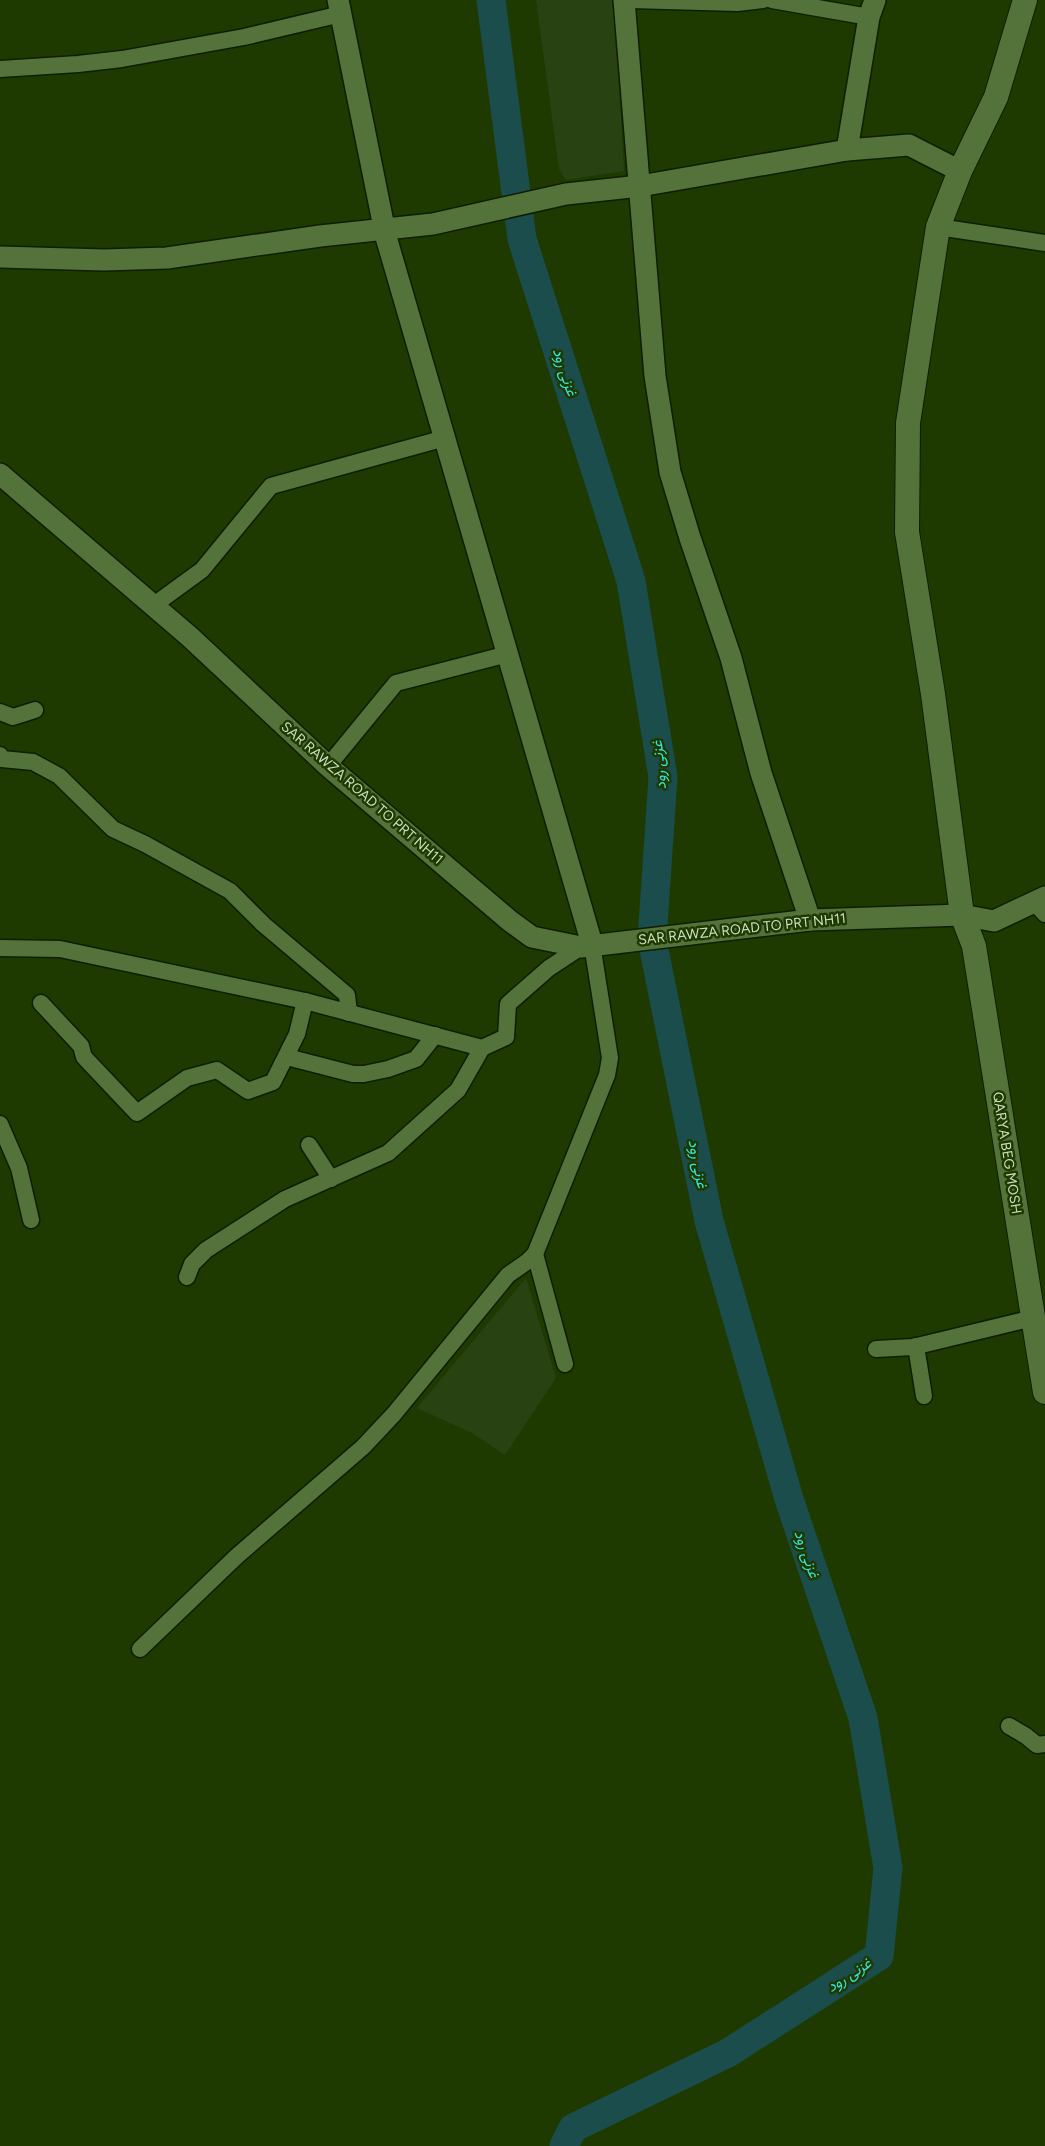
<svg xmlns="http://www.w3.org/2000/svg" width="1045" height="2146" viewBox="0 0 1045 2146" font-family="Figtree,Vazirmatn,sans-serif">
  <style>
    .built { fill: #294212 }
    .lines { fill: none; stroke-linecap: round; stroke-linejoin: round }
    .river { stroke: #1a4d4c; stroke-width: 29 }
    .minor-casing { stroke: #0f1e03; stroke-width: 19 }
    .tertiary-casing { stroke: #0f1e03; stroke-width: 24 }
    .secondary-casing { stroke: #0f1e03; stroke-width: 26 }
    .minor { stroke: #54733b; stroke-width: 16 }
    .tertiary { stroke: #54733b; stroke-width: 21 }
    .secondary { stroke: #54733b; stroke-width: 24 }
    .labels { text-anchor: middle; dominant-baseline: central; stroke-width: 5; stroke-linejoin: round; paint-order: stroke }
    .street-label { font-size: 14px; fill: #ccdec0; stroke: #1e3a00 }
    .water-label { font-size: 15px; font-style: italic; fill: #37e2df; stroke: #1e3a00 }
  </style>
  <rect width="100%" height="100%" fill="#1e3a00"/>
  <g class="built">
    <path d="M536 0H614L624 171 566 180 559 169Z"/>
    <path d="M526 1278 556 1378 505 1455 472 1433 417 1408Z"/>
  </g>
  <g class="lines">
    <path class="river" d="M491 0 522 239 631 581 663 777 652 940 709 1221 789 1499 863 1718 888 1868 879 1956 728 2053 573 2128 564 2146"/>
    <defs>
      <g id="minor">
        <path d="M631 0 737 3 763 0"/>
        <path d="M772 0 869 17"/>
        <path d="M0 69 78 64 122 59 244 37 341 14"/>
        <path d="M938 227 1045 243"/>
        <path d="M154 605 202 570 271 486 445 438"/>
        <path d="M0 712 13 717 35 710"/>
        <path d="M0 755 2 759 33 762 59 776 113 829 145 844 230 891 263 924 347 995 349 1013"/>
        <path d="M328 766 396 683 508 654"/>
        <path d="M1035 903 1045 914"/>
        <path d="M0 948 60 949 305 1001 482 1048"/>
        <path d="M41 1003 81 1046 84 1057 137 1113 187 1078 217 1070 248 1091 273 1082 297 1034 305 1001"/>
        <path d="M287 1057 353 1074H364L388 1069 416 1059 435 1035"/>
        <path d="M0 1124 19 1168 31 1220"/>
        <path d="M309 1145 331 1179"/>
        <path d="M535 1254 565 1364"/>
        <path d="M187 1277 192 1264 206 1250 285 1199 388 1153 458 1090 482 1048 506 1037 508 1004 549 968 581 947"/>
        <path d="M916 1346 924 1396"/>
        <path d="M876 1349 913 1347 1033 1318"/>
        <path d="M140 1649 237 1556 363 1447 394 1414 508 1275 528 1261 535 1254 607 1075 610 1058 592 944"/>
        <path d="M1009 1726 1026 1736 1037 1745 1045 1744"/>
      </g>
      <g id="tertiary">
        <path d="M338 0 386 237 592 944"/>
        <path d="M624 0 655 376 670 472 690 538 731 658 761 773 810 920"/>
        <path d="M847 150 869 17 875 0"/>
        <path d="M0 257 104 260 167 258 320 236 433 224 566 194 640 186 847 150 909 145 960 171"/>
        <path d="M0 474 190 637 328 766 510 921 532 937 581 947 810 920 962 915 994 921 1045 897"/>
      </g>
      <path id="secondary" d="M1025 0 996 97 960 171 938 227 908 423 907 532 933 694 962 915 974 946 1045 1392"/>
    </defs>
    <use href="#minor" class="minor-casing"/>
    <use href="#tertiary" class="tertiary-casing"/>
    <use href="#secondary" class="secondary-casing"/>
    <use href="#minor" class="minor"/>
    <use href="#tertiary" class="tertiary"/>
    <use href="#secondary" class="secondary"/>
  </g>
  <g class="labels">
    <g class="street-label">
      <text transform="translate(362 793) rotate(41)">SAR RAWZA ROAD TO PRT NH11</text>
      <text transform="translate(742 929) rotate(-6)">SAR RAWZA ROAD TO PRT NH11</text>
      <text transform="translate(1007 1153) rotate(81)">QARYA BEG MOSH</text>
    </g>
    <g class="water-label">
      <text transform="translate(565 372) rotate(72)">غزنی رود</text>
      <text transform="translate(659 765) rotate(-95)">غزنی رود</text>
      <text transform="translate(698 1164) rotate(79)">غزنی رود</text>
      <text transform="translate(807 1554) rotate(71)">غزنی رود</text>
      <text transform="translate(849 1975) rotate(-33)">غزنی رود</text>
    </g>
  </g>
</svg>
